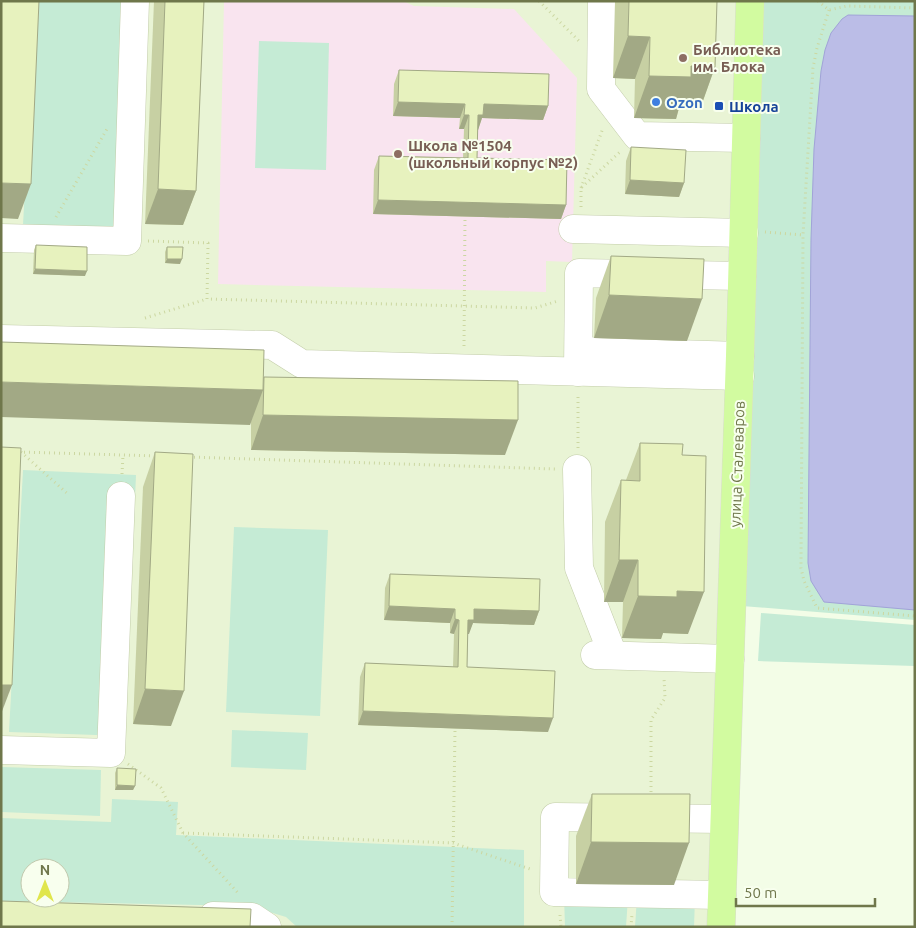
<svg xmlns="http://www.w3.org/2000/svg" width="916" height="928" viewBox="0 0 916 928" font-family="Ubuntu,sans-serif">
  <style>
    .residential { fill: #e9f4d5; fill-rule: evenodd }
    .education { fill: #f9e4ef }
    .green { fill: #c5ebd5; fill-rule: evenodd }
    .water { fill: #bbbde7; stroke: #a1a3d8 }
    .lines { fill: none; stroke-linecap: round; stroke-linejoin: round }
    .minor-casing { stroke: #c3cdaa; stroke-width: 29 }
    .major-casing { stroke: #dadcd0; stroke-width: 29 }
    .path { stroke: #ccd7a1; stroke-width: 3; stroke-dasharray: 1 4; stroke-linecap: butt }
    .minor { stroke: #fff; stroke-width: 28 }
    .major { stroke: #d2fba0; stroke-width: 28 }
    .wall { fill: #c7d0a3 }
    .shaded-wall { fill: #a2a985 }
    .building { fill: #e7f2be; stroke: #a2a985 }
    .education-dot { fill: #8d6e63; stroke: #f8ffee; stroke-width: 2 }
    .shop-dot { fill: #3f7fe0; stroke: #f8ffee; stroke-width: 2 }
    .transit-dot { fill: #1a4fb4; stroke: #f8ffee; stroke-width: 2 }
    .labels { text-anchor: middle; dominant-baseline: central; stroke-width: 4; stroke-linejoin: round; paint-order: stroke }
    .education-label { font-size: 15px; font-weight: bold; fill: #785e54; stroke: #f8ffee; text-anchor: start }
    .shop-label { font-size: 15px; font-weight: bold; fill: #366cbe; stroke: #f8ffee; text-anchor: start }
    .transit-label { font-size: 15px; font-weight: bold; fill: #164399; stroke: #f8ffee; text-anchor: start }
    .street-label { font-size: 15px; fill: #6f774b; stroke: #f8ffee }
  </style>
  <rect width="100%" height="100%" fill="#f3fde7"/>
  <path class="residential" d="M1 1H736L708 927H1ZM30 868H60V898H30Z"/>
  <path class="education" d="M224 1H403L414 6 514 9 577 78 572 262 546 261V292L218 284Z"/>
  <g class="green">
    <path d="M35 1H148L135 228 23 225Z"/>
    <path d="M762 1H915V620L742 606Z"/>
    <path d="M259 41 329 43 326 170 255 168Z"/>
    <path d="M23 470 136 475 125 736 9 732Z"/>
    <path d="M234 527 328 530 320 716 226 712Z"/>
    <path d="M761 613 915 625V666L758 661Z"/>
    <path d="M232 730 308 733 306 770 231 767Z"/>
    <path d="M1 767 101 770 100 816 1 812Z"/>
    <path d="M112 799 178 802 176 835 524 850V927H297L286 917 250 906 1 901V818L111 822ZM30 868H60V898H30Z"/>
    <path d="M564 896 628 897 626 927H565Z"/>
    <path d="M637 897 695 898 694 927H635Z"/>
  </g>
  <path class="water" d="M848 15 915 16V610L824 602 811 581 808 563 811 239 814 149 821 71 825 50 831 33 842 19Z"/>
  <g class="lines">
    <defs>
      <g id="minor">
        <path d="M602 1 601 89 637 136 746 138"/>
        <path d="M573 229 744 233"/>
        <path d="M1 238 127 241 135 1"/>
        <path d="M1 339 272 345 302 364 740 376"/>
        <path d="M579 351 740 356"/>
        <path d="M578 372 579 273 742 276"/>
        <path d="M577 469 579 568 613 655"/>
        <path d="M595 655 730 659"/>
        <path d="M1 750 111 753 121 496"/>
        <path d="M722 895 554 892 555 817 724 819"/>
        <path d="M213 916 252 917 267 927"/>
      </g>
      <path id="major" d="M721 927 740 356 750 1"/>
    </defs>
    <use href="#minor" class="minor-casing"/>
    <use href="#major" class="major-casing"/>
    <g class="path">
      <path d="M539 1 579 41"/>
      <path d="M818 1 829 10 847 6 915 8"/>
      <path d="M829 10 817 48 813 68 803 235 801 568 804 581 817 608 915 616"/>
      <path d="M581 188 603 128"/>
      <path d="M581 207V188L621 151"/>
      <path d="M56 217 107 129"/>
      <path d="M765 232 803 235"/>
      <path d="M148 241 208 243 207 299 535 308 558 301"/>
      <path d="M145 318 207 299"/>
      <path d="M464 346 465 216"/>
      <path d="M578 448V394"/>
      <path d="M19 452 158 456"/>
      <path d="M21 452 69 495"/>
      <path d="M189 457 555 469"/>
      <path d="M122 474 123 455"/>
      <path d="M128 764 161 788 183 833 239 894"/>
      <path d="M651 797V720L665 698 664 678"/>
      <path d="M183 833 453 843 533 870"/>
      <path d="M560 915 561 927"/>
      <path d="M452 927 455 729"/>
      <path d="M631 927 632 914"/>
    </g>
    <use href="#minor" class="minor"/>
    <use href="#major" class="major"/>
  </g>
  <g class="wall">
    <path d="M154 1H204L196 191 183 225 145 224Z"/>
    <path d="M615 1H717L715 67 700 109 679 108 676 119 634 118 635 79 613 78Z"/>
    <path d="M399 70 548 106 543 120 482 118 478 130 477 158 566 205 561 219 373 214 374 170 379 156 463 158 464 129H459L460 118 393 116 394 84Z"/>
    <path d="M631 147 684 183 679 197 625 194 626 161Z"/>
    <path d="M36 245 85 276 33 274 34 250Z"/>
    <path d="M167 247 180 264 165 263V252Z"/>
    <path d="M611 256 687 341 594 338 596 298Z"/>
    <path d="M264 377 505 455 251 450V422L250 425Z"/>
    <path d="M640 443 682 455 688 634 663 633 661 639 622 638 623 602H604L605 522 621 480H626Z"/>
    <path d="M155 452 171 726 133 724 143 487Z"/>
    <path d="M390 574 539 611 534 625 473 623 468 634 467 667 548 732 358 725 360 677 365 663 453 667 454 634 450 633V623L384 620 385 588Z"/>
    <path d="M117 768 135 786 133 790H115V773Z"/>
    <path d="M592 794 674 885 576 884V836Z"/>
  </g>
  <g class="shaded-wall">
    <path d="M628 36 650 37 635 79 613 78Z"/>
    <path d="M691 66 715 67 700 109 679 108 676 119 634 118 649 76Z"/>
    <path d="M398 102 465 104 460 118 393 116Z"/>
    <path d="M484 104 548 106 543 120 482 118 478 130V115Z"/>
    <path d="M464 115H469L464 129H459Z"/>
    <path d="M630 180 684 183 679 197 625 194Z"/>
    <path d="M1 183 31 184 18 219 1 218Z"/>
    <path d="M158 189 196 191 183 225 145 224Z"/>
    <path d="M378 200 566 205 561 219 373 214Z"/>
    <path d="M167 259H182L180 264 165 263Z"/>
    <path d="M35 269 87 271 85 276 33 274Z"/>
    <path d="M609 295 702 299 687 341 594 338Z"/>
    <path d="M1 382 263 390 250 425 1 417Z"/>
    <path d="M263 415 518 420 505 455 251 450Z"/>
    <path d="M619 560H638L623 602H604Z"/>
    <path d="M677 591 704 592 688 634 663 633 661 639 622 638 638 596Z"/>
    <path d="M389 606 455 609 450 623 384 620Z"/>
    <path d="M474 609 539 611 534 625 473 623 469 634H463L468 620Z"/>
    <path d="M455 619 459 620 454 634 450 633Z"/>
    <path d="M1 685H12L1 714Z"/>
    <path d="M145 689 184 691 171 726 133 724Z"/>
    <path d="M363 711 553 718 548 732 358 725Z"/>
    <path d="M117 785 135 786 133 790H115Z"/>
    <path d="M591 842 689 843 674 885 576 884Z"/>
  </g>
  <g class="building">
    <path d="M1 1H39L31 184 1 183Z"/>
    <path d="M165 1H204L196 191 158 189Z"/>
    <path d="M629 1H717L715 67 691 66V77L649 76 650 37 628 36Z"/>
    <path d="M399 70 549 74 548 106 484 104 483 115H478L477 158 567 160 566 205 378 200 379 156 468 158 469 115H464L465 104 398 102Z"/>
    <path d="M631 147 686 150 684 183 630 180Z"/>
    <path d="M36 245 87 247V271L35 269Z"/>
    <path d="M167 247H183L182 259H167Z"/>
    <path d="M611 256 704 259 702 299 609 295Z"/>
    <path d="M1 342 264 350 263 390 1 382Z"/>
    <path d="M264 377 518 381V420L263 415Z"/>
    <path d="M640 443 683 444 682 455 706 456 704 592 677 591V597L638 596V560H619L621 480 640 481Z"/>
    <path d="M1 447 21 448 12 685H1Z"/>
    <path d="M155 452 193 454 184 691 145 689Z"/>
    <path d="M390 574 540 579 539 611 474 609V620H468L467 667 555 671 553 718 363 711 365 663 458 667 459 620 455 619V609L389 606Z"/>
    <path d="M117 768 136 769 135 786 117 785Z"/>
    <path d="M592 794H690L689 843 591 842Z"/>
    <path d="M1 901 251 909 250 927H1Z"/>
  </g>
  <g class="education-dot">
    <circle cx="683" cy="58" r="5"/>
    <circle cx="398" cy="154" r="5"/>
  </g>
  <circle class="shop-dot" cx="656" cy="102" r="5"/>
  <rect class="transit-dot" x="714" y="101" width="10" height="10" rx="2.5"/>
  <g class="labels">
    <g class="education-label">
      <text x="693" y="49">Библиотека<tspan x="693" dy="17">им. Блока</tspan></text>
      <text x="408" y="145">Школа №1504<tspan x="408" dy="17">(школьный корпус №2)</tspan></text>
    </g>
    <g class="shop-label">
      <text x="666" y="102">Ozon</text>
    </g>
    <g class="transit-label">
      <text x="729" y="106">Школа</text>
    </g>
    <g class="street-label">
      <text transform="translate(737 464) rotate(-88)">улица Сталеваров</text>
    </g>
  </g>
  <rect width="916" height="928" fill="none" stroke="#6f774b" stroke-width="5"/>
  <g transform="translate(45 883)"><circle r="24" fill="#f8ffee" stroke="#c1c9ad"/>
  <path d="M0-4L9 19L0 12L-9 19Z" fill="#e0e64c"/>
  <text y="-8" font-size="14" font-weight="bold" text-anchor="middle" fill="#6f774b">N</text>
  </g>
  <path d="M736 898v8h139v-8" fill="none" stroke="#6f774b" stroke-width="2.5"/>
  <text x="744" y="898" font-size="15" fill="#6f774b" stroke="#f8ffee" stroke-width="4" paint-order="stroke">50 m</text>
</svg>
